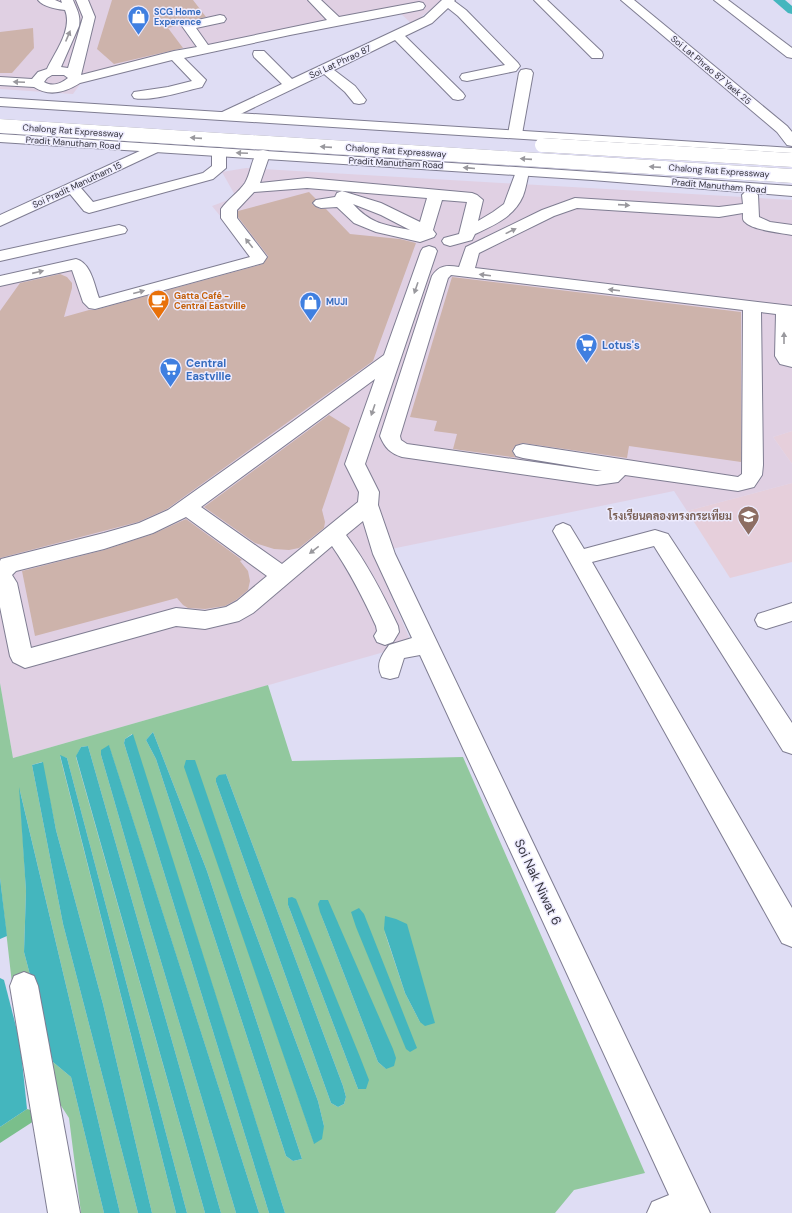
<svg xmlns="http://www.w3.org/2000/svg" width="792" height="1213" viewBox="0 0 792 1213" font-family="'DM Sans',Sarabun,sans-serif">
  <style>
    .commercial { fill: #e0d0e3 }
    .education { fill: #e6cfdb }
    .green { fill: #92c89e; fill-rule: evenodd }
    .forest { fill: #7abf8b }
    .water { fill: #44b6be }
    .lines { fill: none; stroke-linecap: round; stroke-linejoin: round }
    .canal { fill: #44b6be; fill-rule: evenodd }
    .building { fill: #cdb3ab }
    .minor-casing { stroke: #7f7d92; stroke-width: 2 }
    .major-casing { stroke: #7f7d92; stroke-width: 2 }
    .minor { fill: #fff; fill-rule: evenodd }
    .major { fill: #fff; fill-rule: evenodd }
    .highway-bridge-casing { stroke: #7f7d92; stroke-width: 14; stroke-linecap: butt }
    .highway-bridge { stroke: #fff; stroke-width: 14 }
    .oneway { fill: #99989d }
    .labels { text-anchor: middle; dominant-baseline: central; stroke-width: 3; stroke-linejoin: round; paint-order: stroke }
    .far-shop-label { font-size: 9px; font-weight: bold; fill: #366cbe; stroke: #edebfe; text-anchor: start }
    .far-street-label { font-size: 9px; fill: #33323b; stroke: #edebfe }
    .far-food-label { font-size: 9px; font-weight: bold; fill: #c56008; stroke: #edebfe; text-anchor: start }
    .shop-label { font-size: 11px; font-weight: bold; fill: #366cbe; stroke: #edebfe; text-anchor: start }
    .education-label { font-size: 11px; font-weight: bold; fill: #785e54; stroke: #edebfe; text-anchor: end }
    .near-street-label { font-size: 13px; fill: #33323b; stroke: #edebfe }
  </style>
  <rect width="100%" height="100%" fill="#dfddf4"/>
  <g class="commercial">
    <path d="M0 0H441L430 10 412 24 400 13 258 42 83 80 73 94 0 89Z"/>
    <path d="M246 168 792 200V431L773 437 792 464V483L687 511 674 491 396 548 374 556 412 644 13 758 0 683V278L75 260 99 301 253 256 212 206 236 197 222 172Z"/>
  </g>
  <g class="education">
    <path d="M792 431V464L773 437Z"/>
    <path d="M792 483V562L730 578 687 511Z"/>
  </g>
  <path class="green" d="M0 683 13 758 268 685 292 761 463 757 645 1173 574 1190 555 1213H285L132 734 125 739 124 743 269 1213H259L109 746 101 755 151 928 236 1213H221L88 746 81 747 76 757 205 1213H187L67 758 60 756 176 1213H152L103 1004 56 830 42 762 32 765 63 924 138 1213H120L20 791 26 891 24 952 53 1062 71 1077 104 1213H81L69 1118 38 1070 15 1010 0 878ZM153 732 207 871 302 1159 293 1161 286 1156 156 759 146 740ZM194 760 242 897 318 1101 324 1126 314 1143 188 776ZM226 774 343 1086 346 1097 344 1104 338 1107 331 1103 216 782V778ZM288 898 366 1089H358L288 905ZM320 912 386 1069 378 1062ZM384 930 420 1022 405 993Z"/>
  <path class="forest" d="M27 1109 34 1111V1121L0 1143V1127Z"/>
  <g class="water">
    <path d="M153 732 207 871 302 1159 293 1161 286 1156 156 759 146 740Z"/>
    <path d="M133 734 285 1213H269L124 743 125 739Z"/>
    <path d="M109 745 259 1213H236L151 928 101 755V750Z"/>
    <path d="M88 746 221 1213H205L76 756 81 747Z"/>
    <path d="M60 755 67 758 187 1213H176Z"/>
    <path d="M186 760H195L242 897 318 1101 324 1126 322 1139 314 1144 184 767Z"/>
    <path d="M43 762 56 830 103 1004 152 1213H138L63 924 32 765Z"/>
    <path d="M226 774 343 1086 346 1097 344 1104 338 1107 331 1103 216 782V778L219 775Z"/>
    <path d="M19 787 120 1213H104L71 1077 53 1062 24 952 26 891Z"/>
    <path d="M0 878 7 936 0 939Z"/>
    <path d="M292 897 296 899 360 1057 369 1080 366 1089H358L288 905V898Z"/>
    <path d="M320 900H328L393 1049 396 1058 394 1066 386 1069 378 1062 320 912 318 904Z"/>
    <path d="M359 908 364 914 417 1048 410 1052 406 1049 356 927 351 912Z"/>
    <path d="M385 916 396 919 407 924 435 1023 425 1026 420 1022 405 993 384 929Z"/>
    <path d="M0 978 4 980 20 1042 27 1109 0 1127Z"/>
  </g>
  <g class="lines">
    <path class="canal" d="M773 0H785L792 6V14L788 13Z"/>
  </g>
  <g class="building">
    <path d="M112 0H193L206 17 184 22 181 25 168 28 183 48 114 64 97 49Z"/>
    <path d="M33 28 34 48 12 73H0V32Z"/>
    <path d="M309 192 316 199 312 204 320 209H326L350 234 400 239 416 243 373 361 167 509 138 522 0 558V311L20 283 60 274 67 277 72 283V288L64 317 89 310H95L263 264 268 256 238 217V211Z"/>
    <path d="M452 277 741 312V462L629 446 627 458 523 443 516 445 512 450 515 457 519 458 453 449 457 434 434 431 437 421 410 417Z"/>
    <path d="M329 415 350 428 322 510 325 522 324 528 299 548 289 550 274 549 255 543 204 507Z"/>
    <path d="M186 519 242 560 240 561 248 571 250 581 248 590 236 600 225 606 205 609 188 608 183 605 177 598 35 636 22 571 104 550 153 534Z"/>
  </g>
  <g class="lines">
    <defs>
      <g id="minor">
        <path d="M38 0H55L62 3 61 0H73C76 8 81 15 79 26L61 67 68 68 83 17 76 0H88L95 17 81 75 174 51 197 47 182 26 184 23 220 15 224 16 226 19 224 22 196 28 208 45 327 20 308 0H321L339 17 419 2 423 3 425 6 423 9 419 10 290 35 184 58 206 80 202 87C185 91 150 102 134 98L132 95 134 92 168 87 192 81 172 60 80 83C66 92 49 97 34 87L0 85V77L32 79 38 72 47 69C55 52 73 29 65 10 56 9 44 7 38 0ZM52 75H64L68 78C60 84 53 87 44 82L47 78Z"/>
        <path d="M442 0H455L454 1 466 10 518 63 520 66 516 71 511 72 467 81 462 80 460 77 462 74 505 65 458 16 448 8 432 23 405 36 463 93 465 96 463 99 458 100 453 99 395 40 334 70 355 86 366 100 364 103 359 104 354 103 345 92 324 74 230 119 225 120 220 119 218 116 220 113 282 84 254 57 253 54 254 51H264L292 79 424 17Z"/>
        <path d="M534 0H547L602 52 603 55 602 58H592Z"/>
        <path d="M621 0H634L787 126 792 132V146L787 145 777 132Z"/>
        <path d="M714 0H728L792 48V58L787 57Z"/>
        <path d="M526 69 531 70 533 73 522 134 520 137 515 138 510 137 508 134 519 73 521 70Z"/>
        <path d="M155 144 160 145 162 148 160 151 81 188 93 202 203 173 212 166V152L214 149 219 148 224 149 226 152V168L213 179 89 213 84 211 70 194 0 226V215Z"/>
        <path d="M263 150 268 151 270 154 260 183 307 178 472 193 477 195 483 200 478 221 493 212 504 204 517 169 522 168 527 169 529 172C527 180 526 188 523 196 514 217 494 225 475 234L472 240 450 246 444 244 442 241 444 238 459 234 467 202 442 200 433 230 436 234 434 237 420 242 376 232 354 223 337 207 321 208 316 206 313 203 316 200 335 197 337 193 342 191 381 203 420 222 427 198 307 188 254 192 237 210V218L267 257 263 263 95 309 89 308 83 302 72 270 0 286V276L76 259C91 263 94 284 99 298L250 257 221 218V209C228 199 238 193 245 183 251 173 251 160 258 151ZM353 204 381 215 410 230C385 225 371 224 353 204Z"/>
        <path d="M750 190 755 192 758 195 759 217 770 222 792 225V235C781 233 752 230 745 222 742 220 743 216 743 213L719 217 577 208 554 216 479 253 475 268 792 306V367L780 364 775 356 776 314 761 312 763 465 762 475 754 487 738 491 625 475 618 482 597 485 402 457C390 453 385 448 380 436L432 276C439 265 447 265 459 267L466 247 542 210 575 198 719 207 743 204 742 195 745 192ZM451 275 743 310 742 474 738 477 523 444 516 446 513 451 516 456 523 458 602 471H597L407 444 401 440 400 436 448 278Z"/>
        <path d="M119 225 125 227 127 230 125 233 0 261V251Z"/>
        <path d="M429 246 435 248 437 251 365 464 379 492 378 505 395 554 710 1213H647L652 1202 669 1195 420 655 404 658 398 677 390 679 382 677C375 664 382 655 389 645L412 638 373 554 363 521 346 535C367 563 383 594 398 626L399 632 393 642 385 645 377 642 374 636 377 631 376 626C363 598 350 572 332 546L253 613 239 621 205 629 176 626 25 668 13 662 10 656 0 607V561L1 559 104 533 139 523 168 510 292 422 384 355 421 251 423 248ZM375 379 345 464 359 492 358 502 282 564 201 507ZM186 517 267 576 237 601 226 607 205 611 176 608 31 648 17 583 12 575 16 571 104 549 153 533Z"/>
        <path d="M563 523 570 526 584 549 655 530 668 534 792 723V754L783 751 654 546 592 562 792 908V947L782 943 553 531 556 526Z"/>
        <path d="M792 603V621L766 629 758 626 755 620 758 614Z"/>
        <path d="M24 972 34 976 38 986 80 1213H48L10 986 14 976Z"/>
      </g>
      <g id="major">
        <path d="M0 98 792 148V156L0 106Z"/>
        <path d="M0 134 592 172 792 186V196L592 180 0 142Z"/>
      </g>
    </defs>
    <use href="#minor" class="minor-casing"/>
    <use href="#major" class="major-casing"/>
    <use href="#minor" class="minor"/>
    <use href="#major" class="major"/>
    <defs>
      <g id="highway-bridge">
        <path d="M0 126 792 176"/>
        <path d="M542 145 792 160"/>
      </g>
    </defs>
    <use href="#highway-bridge" class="highway-bridge-casing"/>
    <use href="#highway-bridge" class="highway-bridge"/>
  </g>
  <defs><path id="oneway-solid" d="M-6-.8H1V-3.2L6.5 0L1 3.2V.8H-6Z"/></defs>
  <g class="oneway">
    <use href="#oneway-solid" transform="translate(68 36) rotate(-67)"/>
    <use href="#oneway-solid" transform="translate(19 82) rotate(-177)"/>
    <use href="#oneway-solid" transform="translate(196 138) rotate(-176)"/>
    <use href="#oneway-solid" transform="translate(326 147) rotate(-176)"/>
    <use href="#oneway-solid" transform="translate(242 153) rotate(-177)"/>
    <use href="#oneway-solid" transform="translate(526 159) rotate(-176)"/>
    <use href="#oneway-solid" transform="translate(655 167) rotate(-176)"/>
    <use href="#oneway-solid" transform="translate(469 168) rotate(-175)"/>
    <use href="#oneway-solid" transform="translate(624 205) rotate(4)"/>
    <use href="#oneway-solid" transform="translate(511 231) rotate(-26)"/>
    <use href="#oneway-solid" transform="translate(249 243) rotate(-128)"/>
    <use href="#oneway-solid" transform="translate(38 272) rotate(-13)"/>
    <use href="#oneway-solid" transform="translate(485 275) rotate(-173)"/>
    <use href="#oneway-solid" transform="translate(416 288) rotate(109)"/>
    <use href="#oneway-solid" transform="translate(614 290) rotate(-173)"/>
    <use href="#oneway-solid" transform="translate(139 292) rotate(-15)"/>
    <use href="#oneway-solid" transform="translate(784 338) rotate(-90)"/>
    <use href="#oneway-solid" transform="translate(373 410) rotate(109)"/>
    <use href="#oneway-solid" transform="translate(314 550) rotate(142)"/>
  </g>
  <defs>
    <symbol id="shop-pin" viewBox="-11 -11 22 30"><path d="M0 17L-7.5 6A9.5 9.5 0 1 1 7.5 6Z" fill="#3f7fe0" stroke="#edebfe"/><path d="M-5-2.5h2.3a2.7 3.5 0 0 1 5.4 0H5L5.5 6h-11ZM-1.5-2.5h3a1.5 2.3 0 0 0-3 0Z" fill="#fff"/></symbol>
    <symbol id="cafe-pin" viewBox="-11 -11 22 30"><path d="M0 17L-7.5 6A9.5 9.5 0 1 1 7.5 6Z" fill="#e8710a" stroke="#edebfe"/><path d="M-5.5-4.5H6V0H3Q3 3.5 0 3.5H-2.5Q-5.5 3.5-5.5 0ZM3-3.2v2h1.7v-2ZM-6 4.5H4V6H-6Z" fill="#fff"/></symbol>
    <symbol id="supermarket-pin" viewBox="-11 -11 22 30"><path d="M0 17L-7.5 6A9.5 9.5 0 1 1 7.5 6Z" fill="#3f7fe0" stroke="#edebfe"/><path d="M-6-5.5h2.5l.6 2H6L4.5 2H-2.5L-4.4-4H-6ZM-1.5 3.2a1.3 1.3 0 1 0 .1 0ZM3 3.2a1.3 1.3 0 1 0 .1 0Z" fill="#fff"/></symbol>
    <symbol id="school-pin" viewBox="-11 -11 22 30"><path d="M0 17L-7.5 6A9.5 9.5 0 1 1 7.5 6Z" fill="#8d6e63" stroke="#edebfe"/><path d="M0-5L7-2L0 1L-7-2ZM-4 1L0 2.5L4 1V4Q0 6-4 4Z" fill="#fff"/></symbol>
  </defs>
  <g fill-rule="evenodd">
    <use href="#shop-pin" x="126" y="4" width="25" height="34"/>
    <use href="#cafe-pin" x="146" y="288" width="25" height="34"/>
    <use href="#shop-pin" x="298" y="290" width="25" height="34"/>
    <use href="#supermarket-pin" x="574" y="332" width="25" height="34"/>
    <use href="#supermarket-pin" x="158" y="356" width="25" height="34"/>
    <use href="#school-pin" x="736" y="504" width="25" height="34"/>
  </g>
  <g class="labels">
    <g class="far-shop-label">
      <text x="154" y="12">SCG Home<tspan x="154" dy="10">Experence</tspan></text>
      <text x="326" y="302">MUJI</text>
    </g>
    <g class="far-street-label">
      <text transform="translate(340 62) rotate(-25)">Soi Lat Phrao 87</text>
      <text transform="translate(711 70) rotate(40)">Soi Lat Phrao 87 Yaek 25</text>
      <text transform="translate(73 131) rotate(4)">Chalong Rat Expressway</text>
      <text transform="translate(73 143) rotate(4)">Pradit Manutham Road</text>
      <text transform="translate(396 151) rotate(4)">Chalong Rat Expressway</text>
      <text transform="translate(396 163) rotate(3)">Pradit Manutham Road</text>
      <text transform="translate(719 171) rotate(4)">Chalong Rat Expressway</text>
      <text transform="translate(77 185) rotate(-25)">Soi Pradit Manutham 15</text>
      <text transform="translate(719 186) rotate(5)">Pradit Manutham Road</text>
    </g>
    <g class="far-food-label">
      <text x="174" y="296">Gatta Café -<tspan x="174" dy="10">Central Eastville</tspan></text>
    </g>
    <g class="shop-label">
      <text x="602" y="345">Lotus's</text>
      <text x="186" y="363">Central<tspan x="186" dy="13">Eastville</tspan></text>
    </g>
    <g class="education-label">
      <text x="732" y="516">โรงเรียนคลองทรงกระเทียม</text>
    </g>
    <g class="near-street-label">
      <text transform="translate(538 882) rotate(65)">Soi Nak Niwat 6</text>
    </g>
  </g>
</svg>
